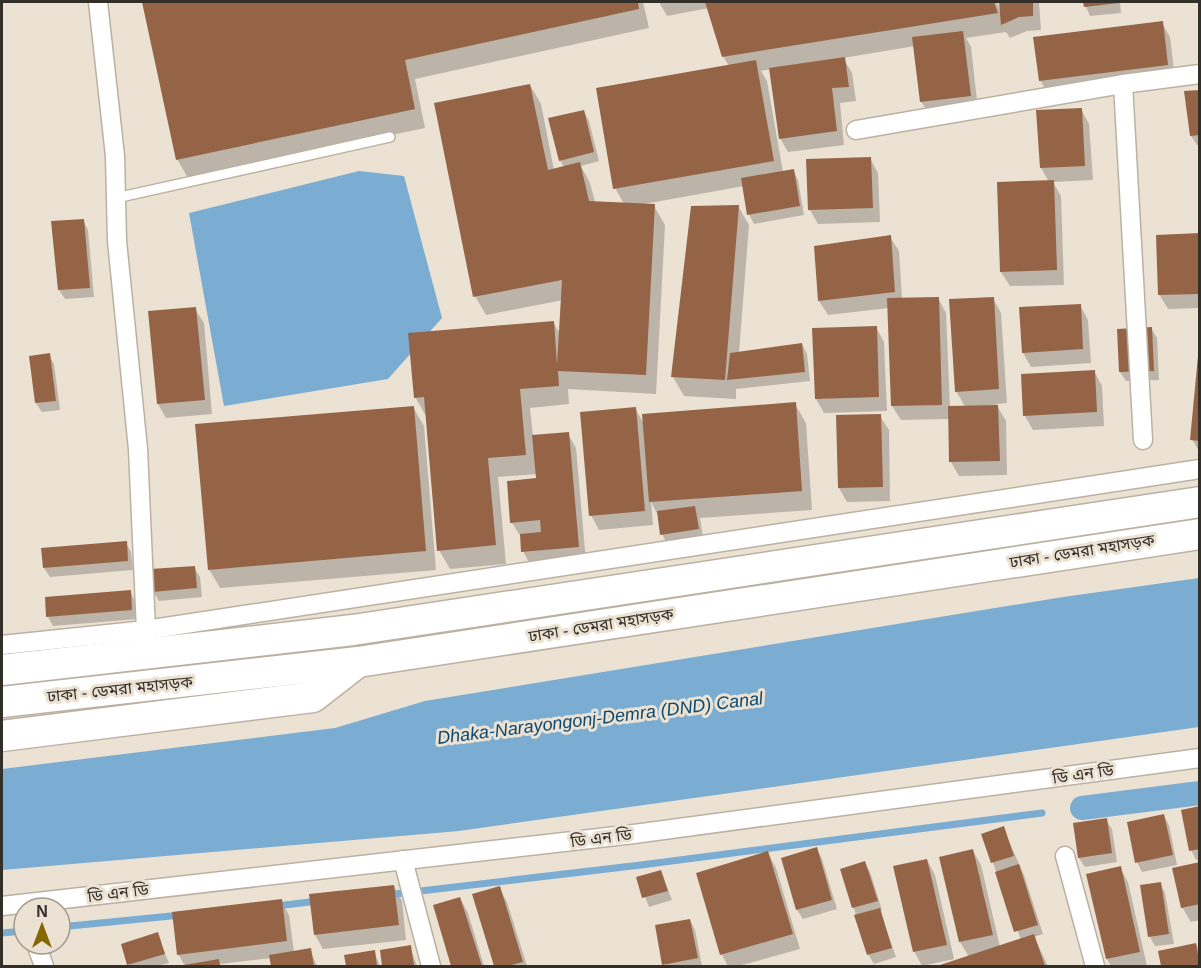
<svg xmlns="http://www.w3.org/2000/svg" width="1201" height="968" viewBox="0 0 1201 968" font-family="Arial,'Noto Sans Bengali',sans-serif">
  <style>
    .water { fill: #7bacd2 }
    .shadow { fill: #0003 }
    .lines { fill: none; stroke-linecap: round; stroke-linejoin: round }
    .stream { stroke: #7bacd2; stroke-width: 7 }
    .canal { stroke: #7bacd2; stroke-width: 24 }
    .building { fill: #956447 }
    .service-casing { stroke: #bbb1a2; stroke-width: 12 }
    .minor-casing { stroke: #bbb1a2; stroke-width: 21 }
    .primary-casing { stroke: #bbb1a2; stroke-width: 33 }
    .service { stroke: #fff; stroke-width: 9 }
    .minor { stroke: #fff; stroke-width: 18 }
    .primary { stroke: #fff; stroke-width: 30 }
    .labels { text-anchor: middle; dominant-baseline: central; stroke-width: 6; stroke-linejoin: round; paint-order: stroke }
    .street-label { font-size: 16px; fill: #322e28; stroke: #ece2d3 }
    .water-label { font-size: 18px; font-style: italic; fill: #0e4a6f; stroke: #ece2d3 }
  </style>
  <rect width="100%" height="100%" fill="#ece2d3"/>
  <g class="water">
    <path d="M359 171 404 176 442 318 388 379 224 406 189 213Z"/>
    <path d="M1199 578V727L459 831 2 870V769L335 728 425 701 1063 597Z"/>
  </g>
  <g class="shadow">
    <path d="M143 2H643L649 28 415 79 425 128 188 178 177 159Z"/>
    <path d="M659 2H997L1000 11 1001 2H1039L1041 30 1027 31 1010 38 1006 32 966 38 971 47 978 110 930 116 921 101 915 46 843 58 852 73 856 101 840 103 844 145 788 152 780 138 771 69 761 71 767 81 783 172 793 170 798 180 804 215 754 224 749 214 744 186 644 204 654 206 665 225 656 394 568 389 569 404 530 408 533 437 568 434 576 448 586 561 531 566 523 551 521 537 512 523 537 480V474L498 477 506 564 450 569 439 550 426 416 415 397 553 322 561 335 563 300 486 315 475 296 530 85 541 104 554 170 564 167 560 160 584 111 589 121 599 161 581 166 590 183 595 202 624 204 615 188 729 66 723 56 709 8 667 16Z"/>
    <path d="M1084 2H1120L1121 13 1090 16Z"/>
    <path d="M1162 23 1170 37 1175 79 1049 95 1040 80Z"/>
    <path d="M1200 91V145H1197L1191 136Z"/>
    <path d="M1081 109 1089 124 1093 180 1053 182 1061 196 1064 285 1010 286 1001 272 1049 182 1041 168 1038 112Z"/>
    <path d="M870 158 878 173 880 222 818 224 810 210Z"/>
    <path d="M738 206 749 225 739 353 802 344 807 354 810 381 736 389V399L684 396 673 377Z"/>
    <path d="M83 220 88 230 94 297 65 299 59 290Z"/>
    <path d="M1200 234V308L1168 309 1159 294Z"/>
    <path d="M890 237 899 251 902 299 938 298 946 313 950 408H966L956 391 993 298 1001 313 1007 403 996 404 1006 421 1007 475 959 476 951 462 949 419 901 420 892 406 889 308 828 315 819 301Z"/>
    <path d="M1080 305 1088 320 1091 363 1031 367 1023 353Z"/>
    <path d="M195 309 204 323 212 414 166 418 158 404Z"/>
    <path d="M876 327 884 342 887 411 824 413 816 399Z"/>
    <path d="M1151 328 1157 338 1159 380 1126 381 1120 372 1118 330Z"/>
    <path d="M49 355 54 364 60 410 42 412 36 403Z"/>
    <path d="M1200 355V453L1192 439Z"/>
    <path d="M1094 371 1102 386 1104 426 1033 430 1025 416Z"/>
    <path d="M795 404 806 423 812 510 700 518 703 538 667 544 662 534 659 517 651 502 653 525 599 530 591 515 635 408 644 424Z"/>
    <path d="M413 407 424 426 436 570 220 588 209 569Z"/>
    <path d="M880 416 889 430 890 501 847 502 839 488Z"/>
    <path d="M126 543 131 552 133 570 50 577 44 568Z"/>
    <path d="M194 567 200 577 202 597 159 601 153 591Z"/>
    <path d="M130 591 135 601 137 619 53 626 48 617Z"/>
    <path d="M1200 807V859L1196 860 1191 850Z"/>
    <path d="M1164 816 1169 825 1177 865 1142 872 1137 862Z"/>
    <path d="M1106 820 1112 829 1117 862 1085 867 1079 858Z"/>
    <path d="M1003 828 1024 875 1043 934 1034 937 1048 966H941L969 957 960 942 973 851 981 865 1000 947 1021 940 983 835Z"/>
    <path d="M817 849 822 859 837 909 803 919 797 910Z"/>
    <path d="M768 853 776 868 800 949 739 966H728L722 955 698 874Z"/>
    <path d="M927 860 935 875 954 959 922 966 914 951Z"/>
    <path d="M865 863 870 872 882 910 880 911 896 957 874 964 868 954 842 870Z"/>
    <path d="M1200 864V920L1191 922 1182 907Z"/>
    <path d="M1120 868 1128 882 1147 966H1111L1107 959 1088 875Z"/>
    <path d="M661 872 672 900 649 907 638 878Z"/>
    <path d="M1160 883 1165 893 1174 944 1155 946 1150 937 1141 886Z"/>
    <path d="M394 886 402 901 406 940 323 949 315 935Z"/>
    <path d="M499 888 507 902 527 966H495L474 895Z"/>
    <path d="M460 898 468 913 484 966H453L435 906Z"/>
    <path d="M281 901 289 915 294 952 310 950 317 966H272L271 958 220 964 221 966H185L178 954Z"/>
    <path d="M690 920 695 930 702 966H665L657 927Z"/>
    <path d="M157 934 169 963 157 966H130L129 964Z"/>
    <path d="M1196 944 1200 951V966H1163L1160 952Z"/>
    <path d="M410 947 417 966H384L381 951Z"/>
    <path d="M374 952 380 966H347L346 956Z"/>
  </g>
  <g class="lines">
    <g class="stream">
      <path d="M386 895 641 865 1042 813"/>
      <path d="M276 906 318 901"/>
      <path d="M60 927 181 915"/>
      <path d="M2 933 24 931"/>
    </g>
    <path class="canal" d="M1082 808 1200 793"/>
  </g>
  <g class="building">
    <path d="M142 2H638L639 9 405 60 415 109 176 160Z"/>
    <path d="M705 2H994L998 13 722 57Z"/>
    <path d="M999 2H1033V16L1019 17 1001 25Z"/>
    <path d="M1083 2H1119V3L1084 7Z"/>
    <path d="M1163 21 1168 65 1039 81 1033 37Z"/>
    <path d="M963 31 971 96 920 102 912 37Z"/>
    <path d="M845 57 849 87 832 88 837 131 779 139 769 68Z"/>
    <path d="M756 60 774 161 613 189 596 88Z"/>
    <path d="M530 84 548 170 580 162 589 201 655 204 646 375 558 371 559 386 520 389 526 455 488 458 496 545 437 551 424 397 414 398 408 333 554 321 557 365 562 280 473 297 434 103Z"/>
    <path d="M1200 90V135L1190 136 1184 91Z"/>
    <path d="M1082 108 1085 166 1040 168 1036 110Z"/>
    <path d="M584 110 594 152 559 161 548 118Z"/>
    <path d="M871 157 873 208 808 210 806 159Z"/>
    <path d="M794 169 800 206 747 215 741 178Z"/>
    <path d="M1054 180 1057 270 1000 272 997 182Z"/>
    <path d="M739 205 725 380 671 377 691 206Z"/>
    <path d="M84 219 90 288 58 290 51 221Z"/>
    <path d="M1200 233V294L1158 295 1156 235Z"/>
    <path d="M891 235 895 292 818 301 814 246Z"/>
    <path d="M939 297 942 405 891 406 887 298Z"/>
    <path d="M994 297 999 389 955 392 949 299Z"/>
    <path d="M1081 304 1083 349 1022 353 1019 307Z"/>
    <path d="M196 307 205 400 157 404 148 311Z"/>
    <path d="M877 326 879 397 815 399 812 328Z"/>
    <path d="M1152 327 1154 371 1119 372 1117 329Z"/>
    <path d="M802 343 805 372 727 380 730 353Z"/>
    <path d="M50 353 56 401 35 403 29 356Z"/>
    <path d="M1198 356H1200V441L1190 440Z"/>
    <path d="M1095 370 1097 412 1023 416 1021 374Z"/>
    <path d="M796 402 802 491 649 502 642 414Z"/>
    <path d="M998 405 1000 461 949 462 948 406Z"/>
    <path d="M414 406 426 551 208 570 195 424Z"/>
    <path d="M636 407 645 511 589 516 580 412Z"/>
    <path d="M881 414 883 487 838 488 836 415Z"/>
    <path d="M569 432 579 547 521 552 520 534 541 532 540 520 510 523 507 481 536 478 532 435Z"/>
    <path d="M695 506 699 529 660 535 657 511Z"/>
    <path d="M127 541 128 561 43 568 41 548Z"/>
    <path d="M195 566 197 588 152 592 150 569Z"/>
    <path d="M131 590 132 610 46 617 45 597Z"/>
    <path d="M1200 806V849L1189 851 1181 810Z"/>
    <path d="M1164 814 1173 855 1135 863 1127 822Z"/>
    <path d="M1107 818 1112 853 1078 858 1073 823Z"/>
    <path d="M1004 826 1014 856 991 863 981 834Z"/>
    <path d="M817 847 832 900 796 910 781 858Z"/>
    <path d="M973 849 993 935 959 942 939 857Z"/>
    <path d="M768 851 793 934 720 955 696 873Z"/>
    <path d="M927 859 947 945 913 952 893 866Z"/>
    <path d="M865 861 878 901 852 908 840 869Z"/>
    <path d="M1200 862V904L1181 908 1172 868Z"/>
    <path d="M1019 864 1038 925 1014 932 995 872Z"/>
    <path d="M1121 866 1140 952 1106 959 1086 874Z"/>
    <path d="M661 870 668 891 642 898 636 877Z"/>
    <path d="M1161 882 1169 934 1148 937 1140 885Z"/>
    <path d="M394 885 399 925 314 935 309 894Z"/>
    <path d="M500 886 523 962 508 966H494L472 894Z"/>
    <path d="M460 897 482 966H451L433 905Z"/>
    <path d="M282 899 287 941 177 955 172 912Z"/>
    <path d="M880 908 892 948 867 955 854 915Z"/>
    <path d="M690 919 698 958 662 965 655 925Z"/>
    <path d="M158 932 165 954 127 965 121 944Z"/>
    <path d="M1034 934 1045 966H937Z"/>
    <path d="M1196 943 1200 966H1161L1158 951Z"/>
    <path d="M411 945 414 966H382L380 950Z"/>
    <path d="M311 948 314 966H271L269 955Z"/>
    <path d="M375 950 377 966H346L344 955Z"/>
    <path d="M219 959 220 966H184V965Z"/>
  </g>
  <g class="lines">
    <defs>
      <path id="service" d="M116 198 390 137"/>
      <g id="minor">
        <path d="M98 2 115 156 117 241 138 449 146 630"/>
        <path d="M1123 84 1143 440"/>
        <path d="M856 130 1123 84 1200 74"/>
        <path d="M2 645 146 630 1200 469"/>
        <path d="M1065 856 1095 966"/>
        <path d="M403 860 431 966"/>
        <path d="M2 906 634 834 1200 758"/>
        <path d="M36 944 44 966"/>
      </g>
      <g id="primary">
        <path d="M2 670 353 630 1200 502"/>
        <path d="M2 702 358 662 1200 534"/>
        <path d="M2 736 313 697 358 662"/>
      </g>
    </defs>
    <use href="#service" class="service-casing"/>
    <use href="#minor" class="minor-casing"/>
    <use href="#primary" class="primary-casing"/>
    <use href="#service" class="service"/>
    <use href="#minor" class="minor"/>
    <use href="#primary" class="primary"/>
  </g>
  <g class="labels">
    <g class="street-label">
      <text transform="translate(1082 551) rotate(-9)">ঢাকা - ডেমরা মহাসড়ক</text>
      <text transform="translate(601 625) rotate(-9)">ঢাকা - ডেমরা মহাসড়ক</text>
      <text transform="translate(120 689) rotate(-6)">ঢাকা - ডেমরা মহাসড়ক</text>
      <text transform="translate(1083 774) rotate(-8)">ডি এন ডি</text>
      <text transform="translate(601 838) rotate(-7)">ডি এন ডি</text>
      <text transform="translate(118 893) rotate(-7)">ডি এন ডি</text>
    </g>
    <g class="water-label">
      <text transform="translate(600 718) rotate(-7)">Dhaka-Narayongonj-Demra (DND) Canal</text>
    </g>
  </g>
  <rect width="1201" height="968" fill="none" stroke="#322e28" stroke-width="6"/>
  <g transform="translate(42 926)"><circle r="28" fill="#ece2d3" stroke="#a29a8f" stroke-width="1.5"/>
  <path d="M0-4.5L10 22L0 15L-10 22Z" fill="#866600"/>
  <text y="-9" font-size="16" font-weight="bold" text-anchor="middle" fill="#322e28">N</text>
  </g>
</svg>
